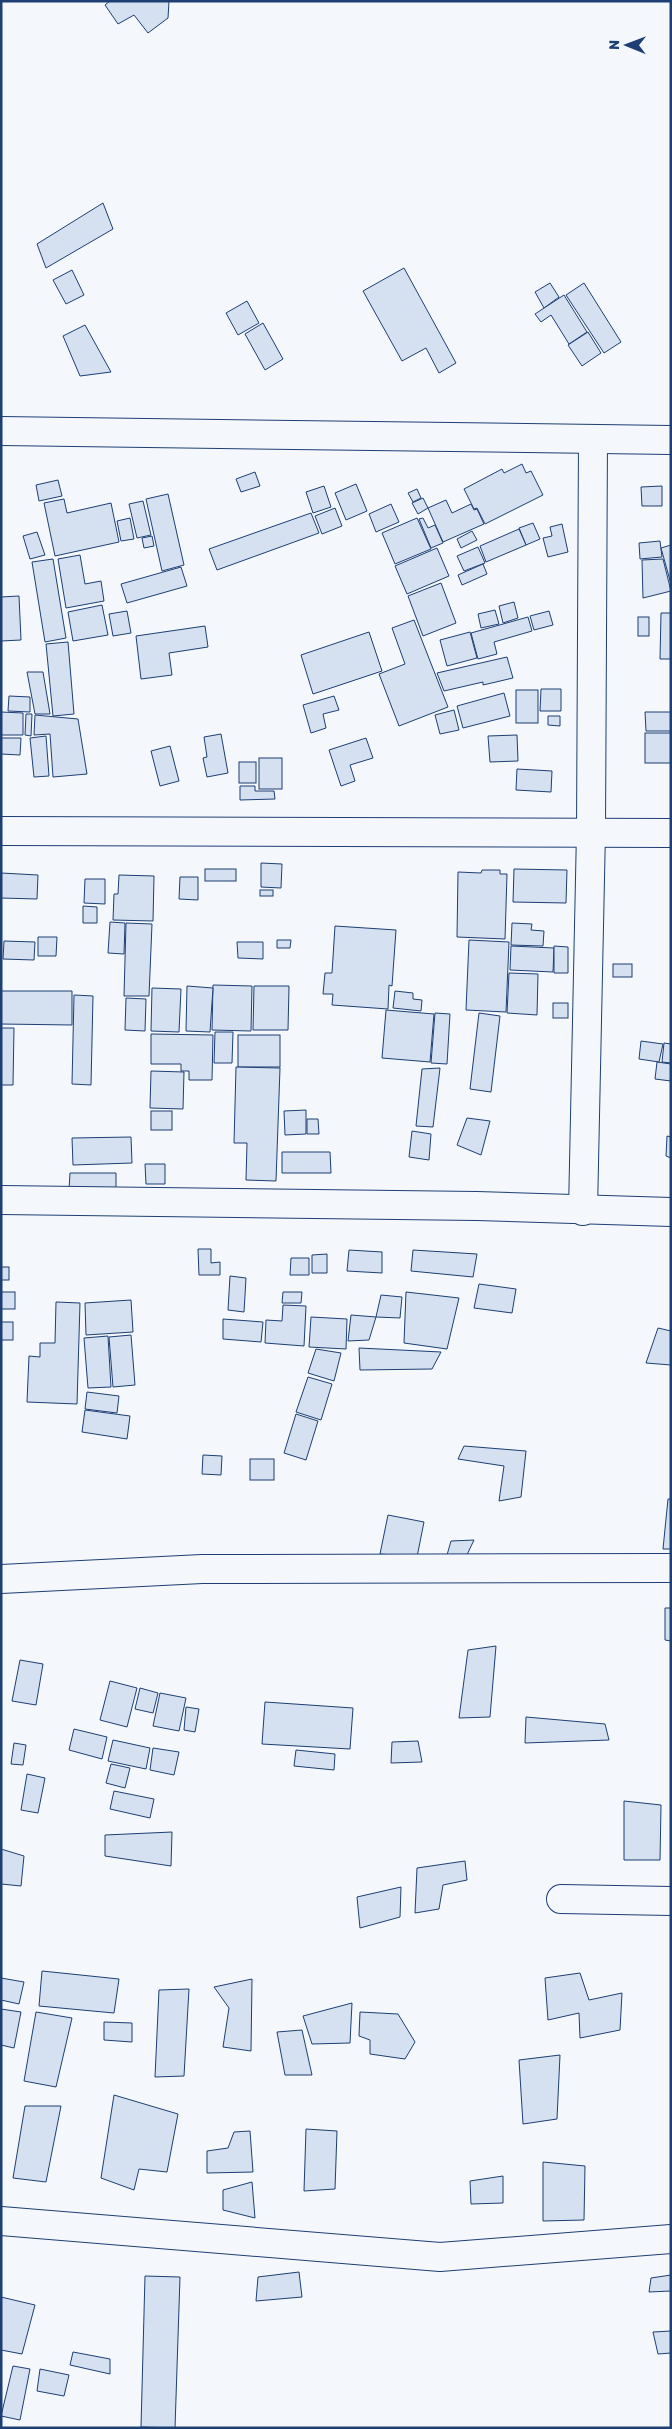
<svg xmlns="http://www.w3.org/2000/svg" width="672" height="2429" viewBox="0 0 672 2429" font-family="Rubik,sans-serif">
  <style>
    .building { fill: #d5e0f0; stroke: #1d3f73 }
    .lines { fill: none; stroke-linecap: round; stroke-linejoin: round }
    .street-casing { stroke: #1d3f73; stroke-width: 30 }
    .street { stroke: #f4f7fb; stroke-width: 28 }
  </style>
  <rect width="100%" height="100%" fill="#f4f7fb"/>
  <g class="building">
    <path d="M110 1H169L168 18 148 33 134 15 118 24 105 5Z"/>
    <path d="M103 203 113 229 46 268 37 244Z"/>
    <path d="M404 268 456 363 439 373 426 348 402 361 363 291Z"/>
    <path d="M72 270 84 295 66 304 53 280Z"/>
    <path d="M550 283 559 297 544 308 535 292Z"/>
    <path d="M584 283 621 342 604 353 566 295Z"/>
    <path d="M564 295 587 332 569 344 551 315 541 322 535 314Z"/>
    <path d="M247 301 259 323 238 335 226 313Z"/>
    <path d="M263 323 283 359 265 370 245 334Z"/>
    <path d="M85 325 111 372 80 376 63 336Z"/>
    <path d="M588 332 601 353 582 366 568 345Z"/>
    <path d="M522 464 526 473 531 471 543 495 485 524 477 508 474 509 464 489 502 469 504 473Z"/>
    <path d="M255 472 260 486 241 492 236 479Z"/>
    <path d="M58 480 62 496 39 501 36 485Z"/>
    <path d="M356 484 367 511 346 520 335 493Z"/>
    <path d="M324 486 331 507 313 513 306 492Z"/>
    <path d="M662 486V506H642L641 487Z"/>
    <path d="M417 489 421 498 413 502 408 493Z"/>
    <path d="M168 494 184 565 162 571 146 499Z"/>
    <path d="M423 498 428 508 418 514 412 503Z"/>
    <path d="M64 499 67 513 111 503 119 542 55 556 44 503Z"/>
    <path d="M446 500 452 513 471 504 474 510 477 509 484 524 443 542 428 508Z"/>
    <path d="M143 501 151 535 137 538 129 504Z"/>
    <path d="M391 504 399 522 376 532 369 514Z"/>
    <path d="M335 508 342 526 322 534 315 516Z"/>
    <path d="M311 513 319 533 217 570 209 549Z"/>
    <path d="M130 518 134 539 121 541 117 521Z"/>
    <path d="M417 518 431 549 395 564 382 533Z"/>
    <path d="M423 518 428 528 435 525 443 543 431 548 419 519Z"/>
    <path d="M533 523 540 539 526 545 519 528Z"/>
    <path d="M562 524 568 552 548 557 543 538 552 536 550 527Z"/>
    <path d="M519 529 526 545 486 562 480 546Z"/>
    <path d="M472 531 477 540 461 548 457 539Z"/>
    <path d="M37 532 45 555 30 559 23 536Z"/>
    <path d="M152 536 154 546 144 548 142 538Z"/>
    <path d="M660 541 662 557 640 559 639 543Z"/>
    <path d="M671 545V584L661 548Z"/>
    <path d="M478 547 485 563 464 571 457 556Z"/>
    <path d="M437 548 449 576 407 594 395 566Z"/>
    <path d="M80 555 85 584 101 581 104 601 66 608 58 559Z"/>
    <path d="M53 559 66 638 45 642 32 562Z"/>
    <path d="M663 559 671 591 643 598 642 560Z"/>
    <path d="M483 564 487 574 462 585 458 575Z"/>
    <path d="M181 567 187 586 127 603 121 584Z"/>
    <path d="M441 583 456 623 423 636 408 596Z"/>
    <path d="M19 596 21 640 1 641V597Z"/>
    <path d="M514 602 518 618 503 623 499 606Z"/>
    <path d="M102 605 108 635 73 641 68 612Z"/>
    <path d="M495 610 499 624 481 628 478 614Z"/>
    <path d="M127 611 131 633 113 636 109 614Z"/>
    <path d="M549 611 553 625 534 630 530 616Z"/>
    <path d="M661 613H671V659H660Z"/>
    <path d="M528 617 532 631 494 642 497 654 478 659 471 633Z"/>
    <rect x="638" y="617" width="11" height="19"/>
    <path d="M414 620 448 707 399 726 379 674 405 664 392 628Z"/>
    <path d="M205 626 208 647 169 653 172 675 141 679 136 636Z"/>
    <path d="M369 632 382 671 313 694 301 655Z"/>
    <path d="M470 632 477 658 447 666 440 640Z"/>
    <path d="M68 642 74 714 53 716 46 644Z"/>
    <path d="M507 657 513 678 483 685V682L444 691 437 673Z"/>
    <path d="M27 672H43L50 714H35Z"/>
    <path d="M541 689H561V711H540Z"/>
    <rect x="516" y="690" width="22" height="33"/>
    <path d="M504 693 510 716 463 728 457 706Z"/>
    <path d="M9 696 30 697V712L8 711Z"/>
    <path d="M334 696 339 710 323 714 326 728 311 733 303 705Z"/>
    <path d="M454 710 459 730 440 734 435 715Z"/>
    <path d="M1 712 23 713V735H1Z"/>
    <path d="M645 712H671V731H646Z"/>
    <path d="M26 714H32L31 736 25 735Z"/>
    <path d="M35 715 78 719 87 774 53 777 50 734 34 735Z"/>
    <path d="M548 716H560V726L548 725Z"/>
    <rect x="645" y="733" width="26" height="30"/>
    <path d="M221 734 228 773 207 777 203 758 207 757 204 737Z"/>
    <path d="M517 735 518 761 490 762 488 736Z"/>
    <path d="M46 736 49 776 34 777 30 738Z"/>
    <path d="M1 738H21L20 755 1 754Z"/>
    <path d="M366 738 373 758 350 765 355 781 341 786 329 750Z"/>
    <path d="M170 746 179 781 160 786 151 751Z"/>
    <rect x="259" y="758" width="23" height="31"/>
    <rect x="239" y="762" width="17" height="21"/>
    <path d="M517 769 552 771 551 792 516 790Z"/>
    <path d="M240 786H255V791H274L275 799 240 800Z"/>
    <path d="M261 863 282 864 281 888 261 887Z"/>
    <rect x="205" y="869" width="31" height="12"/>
    <path d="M514 869 567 870 566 903 513 902Z"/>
    <path d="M482 870H500V874H507L505 939 457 937 458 872 481 873Z"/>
    <path d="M1 873 38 875 37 899 1 898Z"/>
    <path d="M119 875 154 876 153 921 113 920 114 894H118Z"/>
    <path d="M180 877H198V900L179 899Z"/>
    <path d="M85 879H105V904L84 903Z"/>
    <rect x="260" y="890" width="13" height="6"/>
    <path d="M83 906 97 907V923H83Z"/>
    <path d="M110 922 125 923 124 954 108 953Z"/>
    <path d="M126 923 152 924 149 996H124Z"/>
    <path d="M512 923 532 924 531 930 544 931 543 946 511 945Z"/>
    <path d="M335 926 396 930 392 986 389 985 388 1009 332 1005 333 994H323L325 973H332Z"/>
    <path d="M38 937H57L56 956H38Z"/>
    <path d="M277 940H291L290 948H277Z"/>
    <path d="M469 940 509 942 506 1012 466 1010Z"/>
    <path d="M4 941 35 942 34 960 3 959Z"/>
    <path d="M237 942H263V959L238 958Z"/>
    <path d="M511 946 554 948 553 972 510 970Z"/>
    <path d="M554 946 568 947V973H554Z"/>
    <rect x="613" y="964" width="19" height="13"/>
    <path d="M509 973 538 974 537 1015 507 1013Z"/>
    <path d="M213 985 252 986 251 1031 212 1030Z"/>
    <path d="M187 986 213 988 210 1032 186 1031Z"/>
    <path d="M254 986H289L288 1030H253Z"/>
    <path d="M152 988 181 989 179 1032 151 1031Z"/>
    <path d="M1 991H72V1025L1 1024Z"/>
    <path d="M395 991 413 993V999L422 1000 421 1011 393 1008Z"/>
    <path d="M74 995 93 996 91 1085 72 1084Z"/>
    <path d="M126 998 146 999 145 1031 125 1030Z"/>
    <rect x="553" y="1003" width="15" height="15"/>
    <path d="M386 1010 434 1014 430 1062 382 1058Z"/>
    <path d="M435 1013 450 1014 447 1064 431 1063Z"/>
    <path d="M479 1013 500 1016 491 1092 470 1089Z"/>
    <path d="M1 1028H14L13 1085H1Z"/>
    <path d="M215 1032H233L232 1063H214Z"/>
    <path d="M151 1034 213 1035 212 1080H189V1071H181V1064H151Z"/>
    <rect x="238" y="1035" width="42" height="32"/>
    <path d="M641 1041 663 1044 659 1062 639 1059Z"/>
    <path d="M664 1043 671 1044V1063L662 1062Z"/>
    <path d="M657 1062 671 1064V1081L655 1079Z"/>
    <path d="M236 1067 280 1068 276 1181 246 1180 247 1143H234Z"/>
    <path d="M440 1068 433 1127 416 1126 422 1069Z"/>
    <path d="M151 1071 184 1072 183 1109 150 1108Z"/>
    <path d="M306 1110V1134L285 1135 284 1111Z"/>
    <rect x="151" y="1111" width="21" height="19"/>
    <path d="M467 1118 490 1121 481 1155 457 1145Z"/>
    <path d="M307 1119H318L319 1134H307Z"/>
    <path d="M412 1131 431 1134 429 1160 409 1157Z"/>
    <path d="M667 1136 671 1137V1158L666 1156Z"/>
    <path d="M131 1137 132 1163 73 1165 72 1138Z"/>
    <path d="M282 1152H330L331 1173H282Z"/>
    <path d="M145 1164H165V1184H146Z"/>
    <path d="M70 1173H116V1190H69Z"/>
    <path d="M198 1249H211V1263L220 1262V1275H199Z"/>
    <path d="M349 1250 382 1252V1273L347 1271Z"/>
    <path d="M413 1250 477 1254 473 1277 411 1271Z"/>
    <path d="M327 1254V1273H312V1255Z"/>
    <path d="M291 1258H309V1275H290Z"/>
    <rect x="1" y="1267" width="8" height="13"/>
    <path d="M230 1276 246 1278 244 1312 228 1310Z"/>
    <path d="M479 1284 516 1289 512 1313 474 1308Z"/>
    <rect x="1" y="1292" width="14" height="17"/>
    <path d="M283 1292H302L301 1303H282Z"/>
    <path d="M406 1292 459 1298 447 1349 404 1343Z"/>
    <path d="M381 1295 402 1297 400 1318 376 1317Z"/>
    <path d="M131 1300 133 1332 86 1335 85 1303Z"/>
    <path d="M56 1302 80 1303 77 1404 27 1402 29 1356 40 1357V1343H55Z"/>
    <path d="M283 1305 306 1306 304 1346 265 1343 266 1320 282 1321Z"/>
    <path d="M351 1315 376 1317 369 1340 348 1341Z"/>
    <path d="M311 1317 347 1319 346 1349 309 1347Z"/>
    <path d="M223 1319 263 1322 261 1342 223 1339Z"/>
    <rect x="1" y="1322" width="12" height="18"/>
    <path d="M658 1328 671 1331V1365L646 1363Z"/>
    <path d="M131 1335 135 1385 113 1387 109 1337Z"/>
    <path d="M108 1336 111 1387 88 1388 84 1338Z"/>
    <path d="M359 1348 441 1352 432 1369 360 1370Z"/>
    <path d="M316 1349 341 1353 334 1381 308 1373Z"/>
    <path d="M308 1377 332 1384 321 1420 296 1412Z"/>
    <path d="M87 1392 119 1396 117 1413 85 1409Z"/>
    <path d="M85 1410 130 1416 127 1439 82 1432Z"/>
    <path d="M296 1414 318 1421 306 1460 284 1453Z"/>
    <path d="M464 1446 526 1451 521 1497 499 1501 504 1466 458 1459Z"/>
    <path d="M203 1455 222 1456 221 1475 202 1474Z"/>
    <rect x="250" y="1459" width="24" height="21"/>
    <path d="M668 1499H671V1549H663Z"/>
    <path d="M388 1515 424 1522 417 1557 380 1554Z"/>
    <path d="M474 1540 464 1561 447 1555 451 1541Z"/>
    <path d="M665 1608H671V1641L665 1640Z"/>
    <path d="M496 1646 490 1717 459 1718 468 1650Z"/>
    <path d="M20 1660 43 1664 36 1705 12 1701Z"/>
    <path d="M110 1681 137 1688 127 1727 100 1720Z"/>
    <path d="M140 1688 158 1693 153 1713 135 1709Z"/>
    <path d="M160 1693 186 1698 179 1731 153 1726Z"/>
    <path d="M265 1702 353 1708 350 1749 262 1744Z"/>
    <path d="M186 1707 199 1709 195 1732 184 1730Z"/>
    <path d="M526 1717 605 1724 609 1740 525 1743Z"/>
    <path d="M74 1729 107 1737 102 1759 69 1750Z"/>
    <path d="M113 1740 150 1748 146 1769 108 1761Z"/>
    <path d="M418 1741 422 1762 391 1763 392 1742Z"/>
    <path d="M14 1743 26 1745 23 1765 11 1764Z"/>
    <path d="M153 1748 179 1752 174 1775 150 1770Z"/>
    <path d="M296 1750 335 1754 334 1770 294 1766Z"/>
    <path d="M111 1764 130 1768 125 1788 106 1783Z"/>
    <path d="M27 1774 45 1778 38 1813 21 1810Z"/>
    <path d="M114 1791 154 1799 150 1818 110 1809Z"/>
    <path d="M624 1801 661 1805 660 1860H624Z"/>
    <path d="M172 1832 171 1866 105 1856V1835Z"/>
    <path d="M1 1849 24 1856 21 1886 1 1884Z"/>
    <path d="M465 1861 467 1880 443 1885 439 1909 415 1913 417 1868Z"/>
    <path d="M401 1887 400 1917 360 1928 357 1897Z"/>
    <path d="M42 1971 119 1979 114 2013 39 2006Z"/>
    <path d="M580 1973 589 2000 622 1993 620 2030 580 2038 579 2013 548 2020 545 1978Z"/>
    <path d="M1 1978 24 1982 19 2004 1 2000Z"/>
    <path d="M252 1979 251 2051 223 2047 229 2008 214 1987Z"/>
    <path d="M189 1989 184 2076 155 2077 159 1990Z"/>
    <path d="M352 2003 350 2043 312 2044 303 2016Z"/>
    <path d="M1 2009 21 2012 14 2048 1 2045Z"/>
    <path d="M36 2012 72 2018 56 2087 24 2081Z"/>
    <path d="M360 2012 398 2014 415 2042 405 2059 370 2054V2040L359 2036Z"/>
    <path d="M104 2022 132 2023V2042L104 2040Z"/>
    <path d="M302 2030 312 2075H285L277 2032Z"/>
    <path d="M560 2055 557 2119 523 2124 519 2060Z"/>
    <path d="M114 2095 178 2114 167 2172 139 2169 134 2190 101 2178Z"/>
    <path d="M25 2106H61L46 2182 13 2178Z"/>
    <path d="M306 2129 337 2131 335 2189 304 2191Z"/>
    <path d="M250 2131 253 2172 207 2173V2151L228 2148 234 2132Z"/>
    <path d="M543 2162 585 2166 584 2220 543 2221Z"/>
    <path d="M503 2176V2203L471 2204 470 2181Z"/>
    <path d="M252 2182 255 2218 223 2210V2190Z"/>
    <path d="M299 2272 302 2297 256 2301 258 2277Z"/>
    <path d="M671 2275V2291L649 2292 651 2278Z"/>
    <path d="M145 2276 180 2277 175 2428 141 2427Z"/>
    <path d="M1 2297 35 2305 22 2354 1 2350Z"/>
    <path d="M671 2331V2353L658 2354 653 2332Z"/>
    <path d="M73 2352 110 2359V2374L70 2365Z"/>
    <path d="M13 2366 30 2369 20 2420 1 2416Z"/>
    <path d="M40 2369 69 2375 64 2396 37 2391Z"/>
  </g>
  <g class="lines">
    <defs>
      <g id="street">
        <path d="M1 431 671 440"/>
        <path d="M1 831 671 833"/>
        <path d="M1 1200 477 1206 671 1212"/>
        <path d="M583 1211 591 831 593 440"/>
        <path d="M1 1579 202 1569 671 1568"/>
        <path d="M561 1899 671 1901"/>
        <path d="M1 2221 440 2257 671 2239"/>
      </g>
    </defs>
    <use href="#street" class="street-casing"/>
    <use href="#street" class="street"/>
  </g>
  <rect width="672" height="2429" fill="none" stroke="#1d3f73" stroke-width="5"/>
  <g transform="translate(627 45) rotate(271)" stroke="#f4f7fb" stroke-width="4" paint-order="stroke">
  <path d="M0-4L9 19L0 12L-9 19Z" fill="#1d3f73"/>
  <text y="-8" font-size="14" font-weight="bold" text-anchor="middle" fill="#1d3f73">N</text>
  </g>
</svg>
